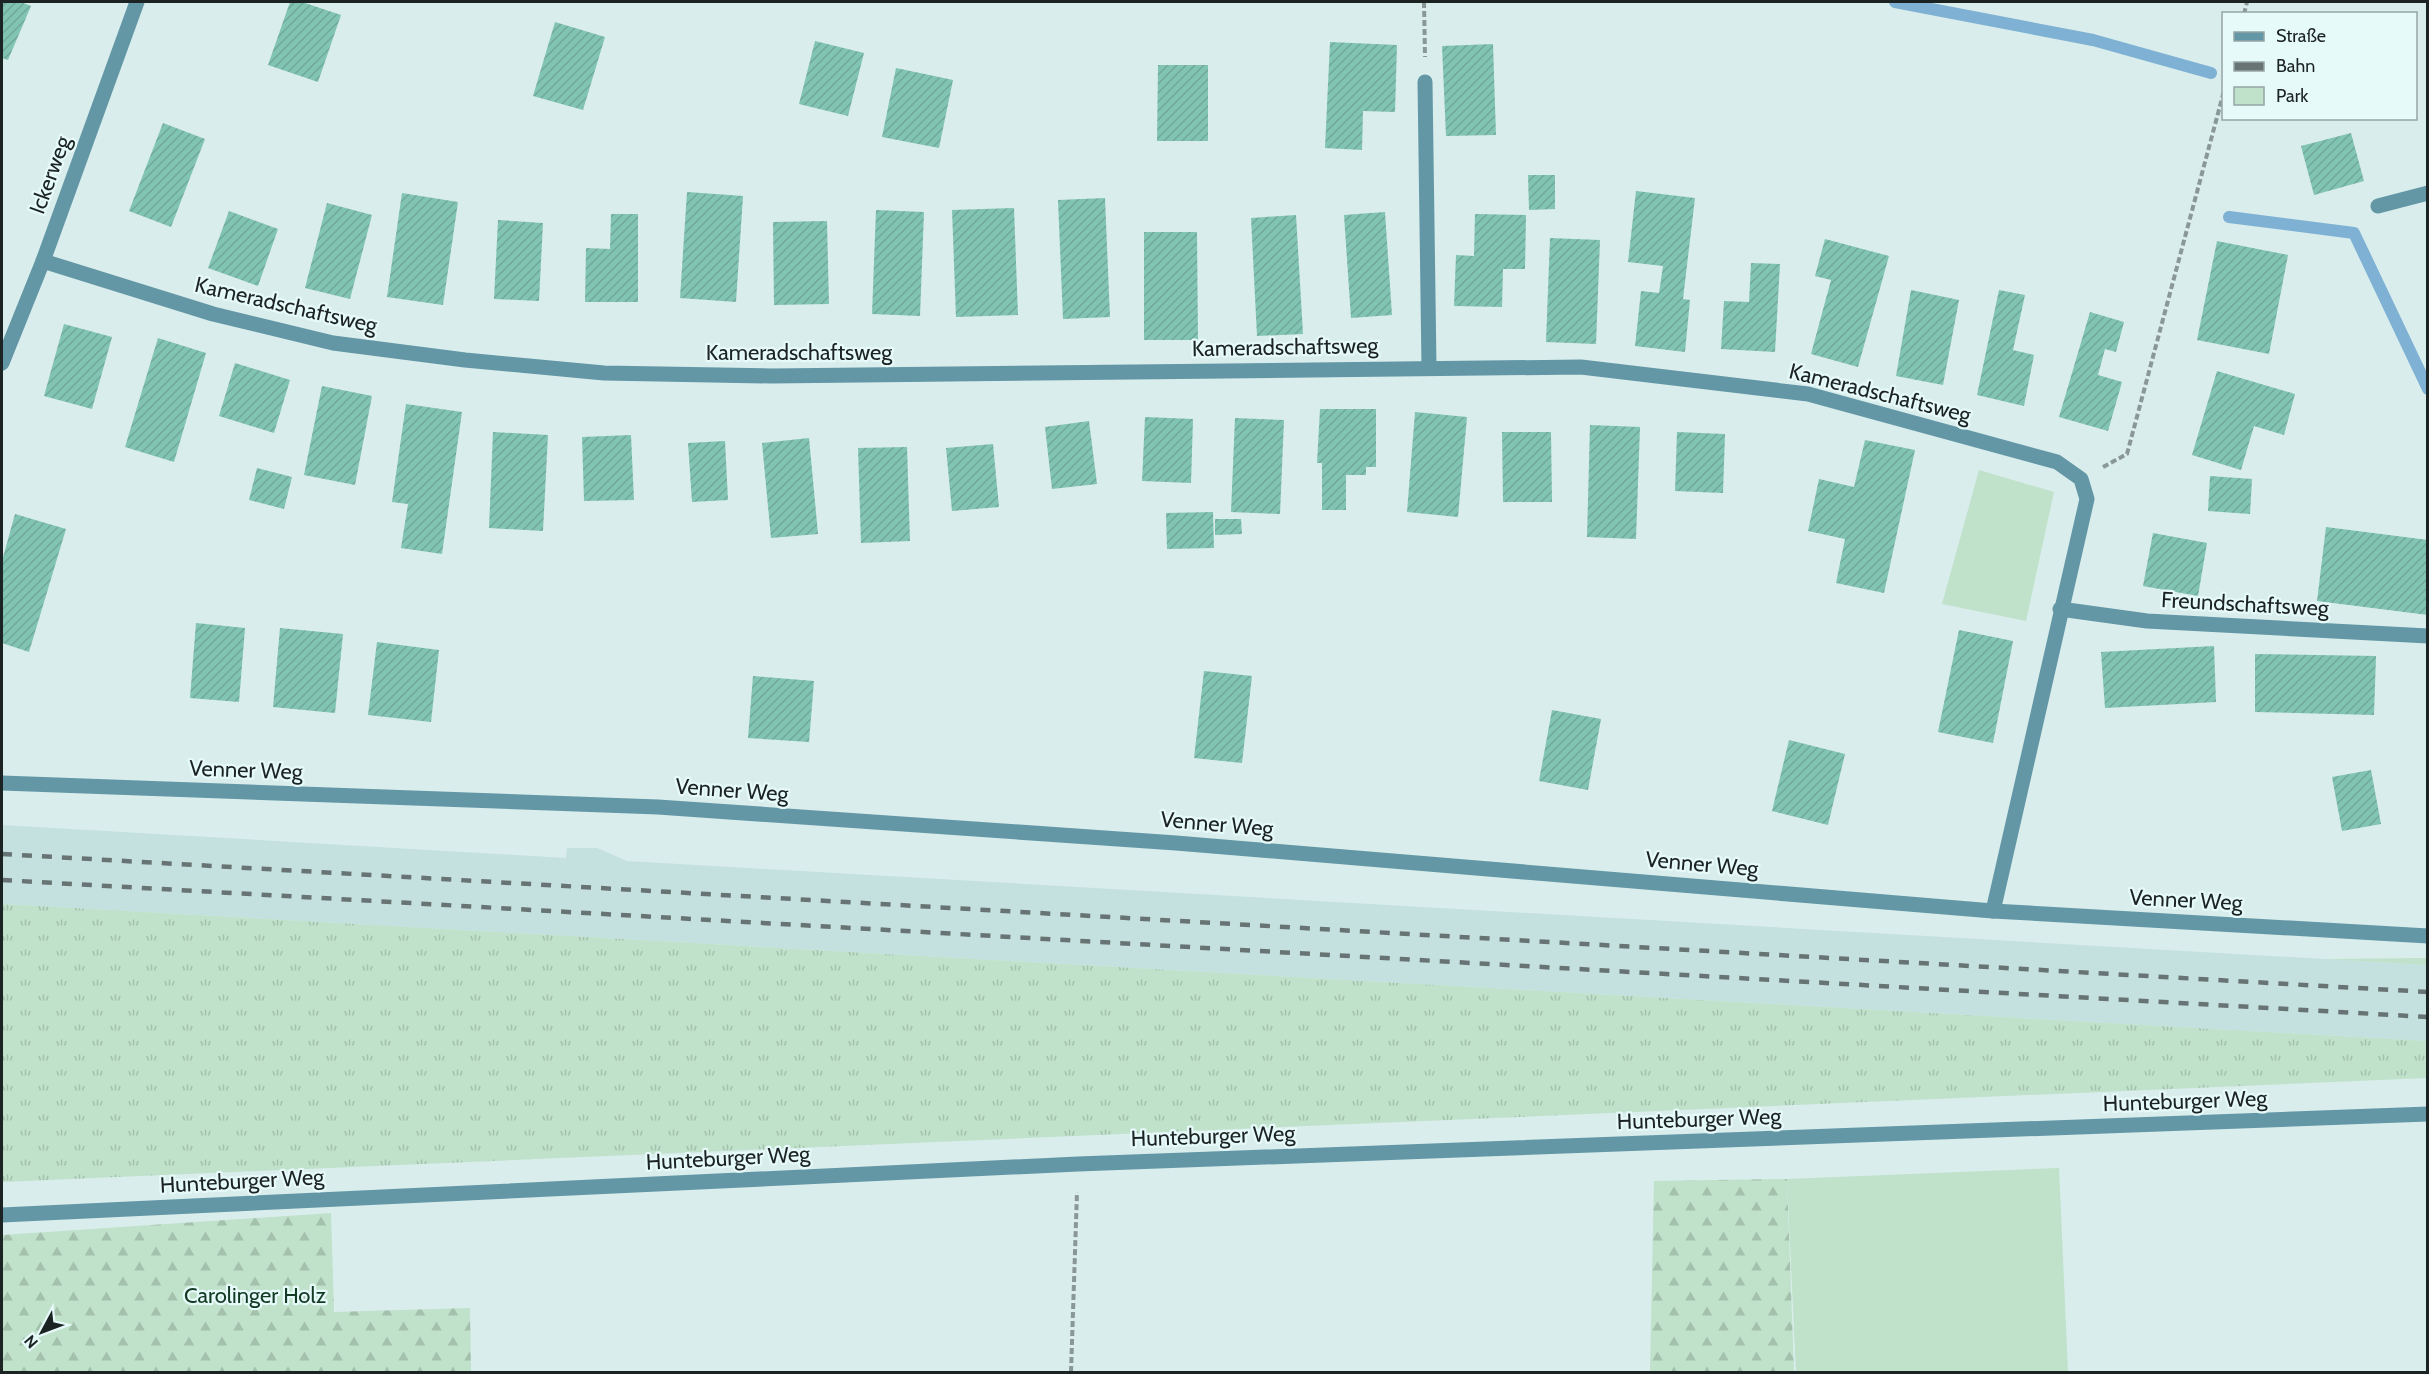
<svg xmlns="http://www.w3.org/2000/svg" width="2429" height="1374" viewBox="0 0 2429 1374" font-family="Cabin,sans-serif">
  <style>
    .built { fill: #c4e0df }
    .grass { fill: url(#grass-tufts) }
    .forest { fill: url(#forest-firs) }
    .park { fill: #c0e1ca }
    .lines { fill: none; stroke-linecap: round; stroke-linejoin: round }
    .stream { stroke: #7eb1d3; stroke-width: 12 }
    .building { fill: url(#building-hatch) }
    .path { stroke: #899797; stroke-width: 4; stroke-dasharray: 6 3; stroke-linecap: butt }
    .minor { stroke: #6397a6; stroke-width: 15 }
    .rail { stroke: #687474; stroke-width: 4.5; stroke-dasharray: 10 10; stroke-linecap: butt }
    .labels { text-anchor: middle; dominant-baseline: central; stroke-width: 4.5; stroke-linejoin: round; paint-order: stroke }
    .street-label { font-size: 22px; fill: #1c2323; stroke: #e7fafa }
    .park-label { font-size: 22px; fill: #133a23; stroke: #e7fafa }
  </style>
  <defs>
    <pattern id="grass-tufts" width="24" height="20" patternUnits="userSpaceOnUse" patternTransform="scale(1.5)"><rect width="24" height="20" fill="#c0e1ca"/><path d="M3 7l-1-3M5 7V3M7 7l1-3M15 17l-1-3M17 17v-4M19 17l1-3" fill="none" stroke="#a4c1ad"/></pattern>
    <pattern id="forest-firs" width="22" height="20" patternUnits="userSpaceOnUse" patternTransform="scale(1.5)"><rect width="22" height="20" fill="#c0e1ca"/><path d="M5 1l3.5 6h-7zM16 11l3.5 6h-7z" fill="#a4c1ad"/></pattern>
    <pattern id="building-hatch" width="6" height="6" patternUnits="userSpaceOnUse" patternTransform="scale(1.5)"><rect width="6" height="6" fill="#82c4b2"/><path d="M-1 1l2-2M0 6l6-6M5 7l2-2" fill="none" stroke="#70a899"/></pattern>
  </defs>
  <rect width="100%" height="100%" fill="#d9edec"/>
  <path class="built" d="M2 825 566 858 567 848H597L627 861 2427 965V1041L2 904Z"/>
  <g class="grass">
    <path d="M2 904 2427 1041V1078L2 1182Z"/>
    <path d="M2427 958V965L2324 959Z"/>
  </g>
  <g class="forest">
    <path d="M1787 1179 1794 1372H1650L1654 1181Z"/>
    <path d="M331 1213 334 1312 470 1308 471 1372H2V1235Z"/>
  </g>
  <g class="park">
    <path d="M1979 470 2054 492 2026 621 1942 604Z"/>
    <path d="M2059 1168 2068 1372H1796L1787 1179Z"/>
  </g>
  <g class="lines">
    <g class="stream">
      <path d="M1895 2 2093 40 2211 73"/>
      <path d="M2229 217 2354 233 2428 389"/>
    </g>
  </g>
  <g class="building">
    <path d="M2 2H21L31 6 8 60 2 58Z"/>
    <path d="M290 2H302L341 15 318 82 268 65Z"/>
    <path d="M555 22 605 37 583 110 533 96Z"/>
    <path d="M815 41 864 53 848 116 799 104Z"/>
    <path d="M1330 42 1397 45 1395 112 1363 111 1362 150 1325 148Z"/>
    <path d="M1493 44 1496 135 1446 136 1442 46Z"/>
    <path d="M1158 65H1208V141H1157Z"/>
    <path d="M896 68 953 80 939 148 882 137Z"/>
    <path d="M163 123 205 139 171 227 129 211Z"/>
    <path d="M2351 133 2364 181 2314 195 2301 146Z"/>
    <path d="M1528 175H1555V209L1529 210Z"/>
    <path d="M1636 191 1695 198 1683 299 1690 300 1685 352 1635 346 1641 291 1659 293 1663 266 1628 262Z"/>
    <path d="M687 192 743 196 736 302 680 298Z"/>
    <path d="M402 193 458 202 443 305 387 297Z"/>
    <path d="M1105 198 1110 317 1063 319 1058 200Z"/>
    <path d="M327 203 372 215 350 299 305 288Z"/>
    <path d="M1014 208 1018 315 956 317 952 210Z"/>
    <path d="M876 210 924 212 920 316 872 314Z"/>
    <path d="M229 211 278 229 258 286 208 268Z"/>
    <path d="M1385 212 1392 315 1351 318 1344 215Z"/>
    <path d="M611 214H638V302H585L586 248 610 249Z"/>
    <path d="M1475 214 1526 215 1525 269H1503L1502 307 1454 306 1456 255 1474 256Z"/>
    <path d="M1296 215 1303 334 1257 336 1251 218Z"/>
    <path d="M498 220 543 223 539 301 494 299Z"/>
    <path d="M827 221 829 304 774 305 773 222Z"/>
    <path d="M1144 232H1197L1198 340H1144Z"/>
    <path d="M1550 238 1600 240 1596 344 1546 342Z"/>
    <path d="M1825 239 1889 256 1858 367 1811 354 1831 280 1815 276Z"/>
    <path d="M2217 241 2288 255 2269 354 2197 340Z"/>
    <path d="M1751 263 1780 264 1775 352 1721 349 1724 301 1749 302Z"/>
    <path d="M1911 290 1959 300 1943 385 1896 376Z"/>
    <path d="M1999 290 2025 295 2013 350 2034 355 2024 406 1977 395Z"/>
    <path d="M2090 312 2124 322 2116 352 2105 349 2098 375 2122 382 2108 431 2059 417Z"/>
    <path d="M64 324 112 337 92 409 44 396Z"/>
    <path d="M158 338 206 353 174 462 125 447Z"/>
    <path d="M235 363 290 380 274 433 219 416Z"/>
    <path d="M2217 371 2295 394 2284 435 2254 426 2241 470 2192 455Z"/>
    <path d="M322 386 372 396 355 485 304 475Z"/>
    <path d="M406 404 462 412 442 554 401 548 408 504 392 502Z"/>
    <path d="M1320 409H1376V467H1366V475H1346V510H1322V463H1317Z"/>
    <path d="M1415 412 1467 417 1458 517 1407 512Z"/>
    <path d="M1145 417 1193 419 1191 483 1142 481Z"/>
    <path d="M1235 418 1284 420 1280 514 1231 512Z"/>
    <path d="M1089 421 1097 484 1052 489 1045 427Z"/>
    <path d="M1590 425 1640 427 1636 539 1587 537Z"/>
    <path d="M493 432 548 435 543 531 489 528Z"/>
    <path d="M1502 432H1551L1552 502H1503Z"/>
    <path d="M1677 432 1725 434 1723 493 1675 491Z"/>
    <path d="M631 435 634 500 584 501 582 437Z"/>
    <path d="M809 438 818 534 771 538 762 443Z"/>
    <path d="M1865 440 1915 450 1884 593 1836 583 1845 539 1808 531 1819 479 1854 487Z"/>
    <path d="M725 441 728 500 692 502 688 443Z"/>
    <path d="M993 444 999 507 952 511 946 448Z"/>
    <path d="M907 447 910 541 861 543 858 448Z"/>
    <path d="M257 468 292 477 284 509 249 500Z"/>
    <path d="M2210 476 2252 479 2250 514 2208 511Z"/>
    <path d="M1213 512 1214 548 1167 549 1166 513Z"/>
    <path d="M15 514 66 529 29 652 2 643V561Z"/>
    <path d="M1215 519H1241L1242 534 1215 535Z"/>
    <path d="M2326 527 2428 540V615L2317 601Z"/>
    <path d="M2153 533 2207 543 2198 596 2143 586Z"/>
    <path d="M196 623 245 628 239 702 190 698Z"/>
    <path d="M280 628 343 634 335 713 273 707Z"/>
    <path d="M1959 630 2013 641 1993 743 1938 732Z"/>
    <path d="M377 642 439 650 431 722 368 715Z"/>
    <path d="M2214 646 2216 702 2105 708 2101 652Z"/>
    <path d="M2255 654 2376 656 2374 715 2255 712Z"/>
    <path d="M1204 671 1252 676 1242 763 1194 758Z"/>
    <path d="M753 676 814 681 809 742 748 738Z"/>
    <path d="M1552 710 1601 719 1588 790 1539 781Z"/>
    <path d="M1789 740 1845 754 1828 825 1772 811Z"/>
    <path d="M2371 770 2381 824 2342 831 2332 777Z"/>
  </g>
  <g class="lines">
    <g class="path">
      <path d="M1424 2 1425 57"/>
      <path d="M2244 14 2247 2"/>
      <path d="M2103 467 2127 454 2224 91"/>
      <path d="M1071 1372 1077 1192"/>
    </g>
    <g class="minor">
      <path d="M1425 82 1429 367"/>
      <path d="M2378 206 2428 193"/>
      <path d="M43 261 213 314 333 343 465 360 604 373 771 376 1581 367 1808 394 2057 462 2081 479 2087 499 1993 911"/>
      <path d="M2 363 43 261 137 2"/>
      <path d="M2060 609 2147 621 2428 636"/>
      <path d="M2 783 658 807 1176 843 1993 911 2428 936"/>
      <path d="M2 1215 1078 1164 2428 1114"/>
    </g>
    <g class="rail">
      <path d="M2 854 2428 992"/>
      <path d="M2 880 2428 1017"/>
    </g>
  </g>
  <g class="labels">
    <g class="street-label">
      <text transform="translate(50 175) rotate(-70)">Ickerweg</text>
      <text transform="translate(286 305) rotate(13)">Kameradschaftsweg</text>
      <text transform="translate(1285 347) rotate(-1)">Kameradschaftsweg</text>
      <text x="799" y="352">Kameradschaftsweg</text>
      <text transform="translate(1880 393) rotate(14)">Kameradschaftsweg</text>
      <text transform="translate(2245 604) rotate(3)">Freundschaftsweg</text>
      <text transform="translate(246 770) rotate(2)">Venner Weg</text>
      <text transform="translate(732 790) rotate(4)">Venner Weg</text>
      <text transform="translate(1217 824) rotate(5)">Venner Weg</text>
      <text transform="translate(1702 864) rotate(5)">Venner Weg</text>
      <text transform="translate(2186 900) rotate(3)">Venner Weg</text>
      <text transform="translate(2185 1101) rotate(-2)">Hunteburger Weg</text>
      <text transform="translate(1699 1119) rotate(-2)">Hunteburger Weg</text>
      <text transform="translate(1213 1136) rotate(-2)">Hunteburger Weg</text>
      <text transform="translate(728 1158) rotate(-3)">Hunteburger Weg</text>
      <text transform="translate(242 1181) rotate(-3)">Hunteburger Weg</text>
    </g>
    <g class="park-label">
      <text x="255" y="1295">Carolinger Holz</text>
    </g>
  </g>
  <rect width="2429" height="1374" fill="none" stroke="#1c2323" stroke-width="6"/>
  <rect x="2222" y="12" width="195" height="108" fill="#e7fafa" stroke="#96a4a4" stroke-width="1.5"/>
  <rect x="2234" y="32" width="30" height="9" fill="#6397a6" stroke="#96a4a4" stroke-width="1.5"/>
  <text x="2276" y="42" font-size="18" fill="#1c2323">Straße</text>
  <rect x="2234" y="62" width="30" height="9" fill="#687474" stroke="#96a4a4" stroke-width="1.5"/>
  <text x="2276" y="72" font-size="18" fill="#1c2323">Bahn</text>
  <rect x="2234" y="87" width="30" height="18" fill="#c0e1ca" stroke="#96a4a4" stroke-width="1.5"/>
  <text x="2276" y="102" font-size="18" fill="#1c2323">Park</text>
  <g transform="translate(42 1332) rotate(229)" stroke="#e7fafa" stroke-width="4.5" paint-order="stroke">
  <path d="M0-4.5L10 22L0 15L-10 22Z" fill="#1c2323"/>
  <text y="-9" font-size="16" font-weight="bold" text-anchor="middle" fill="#1c2323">N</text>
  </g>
</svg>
